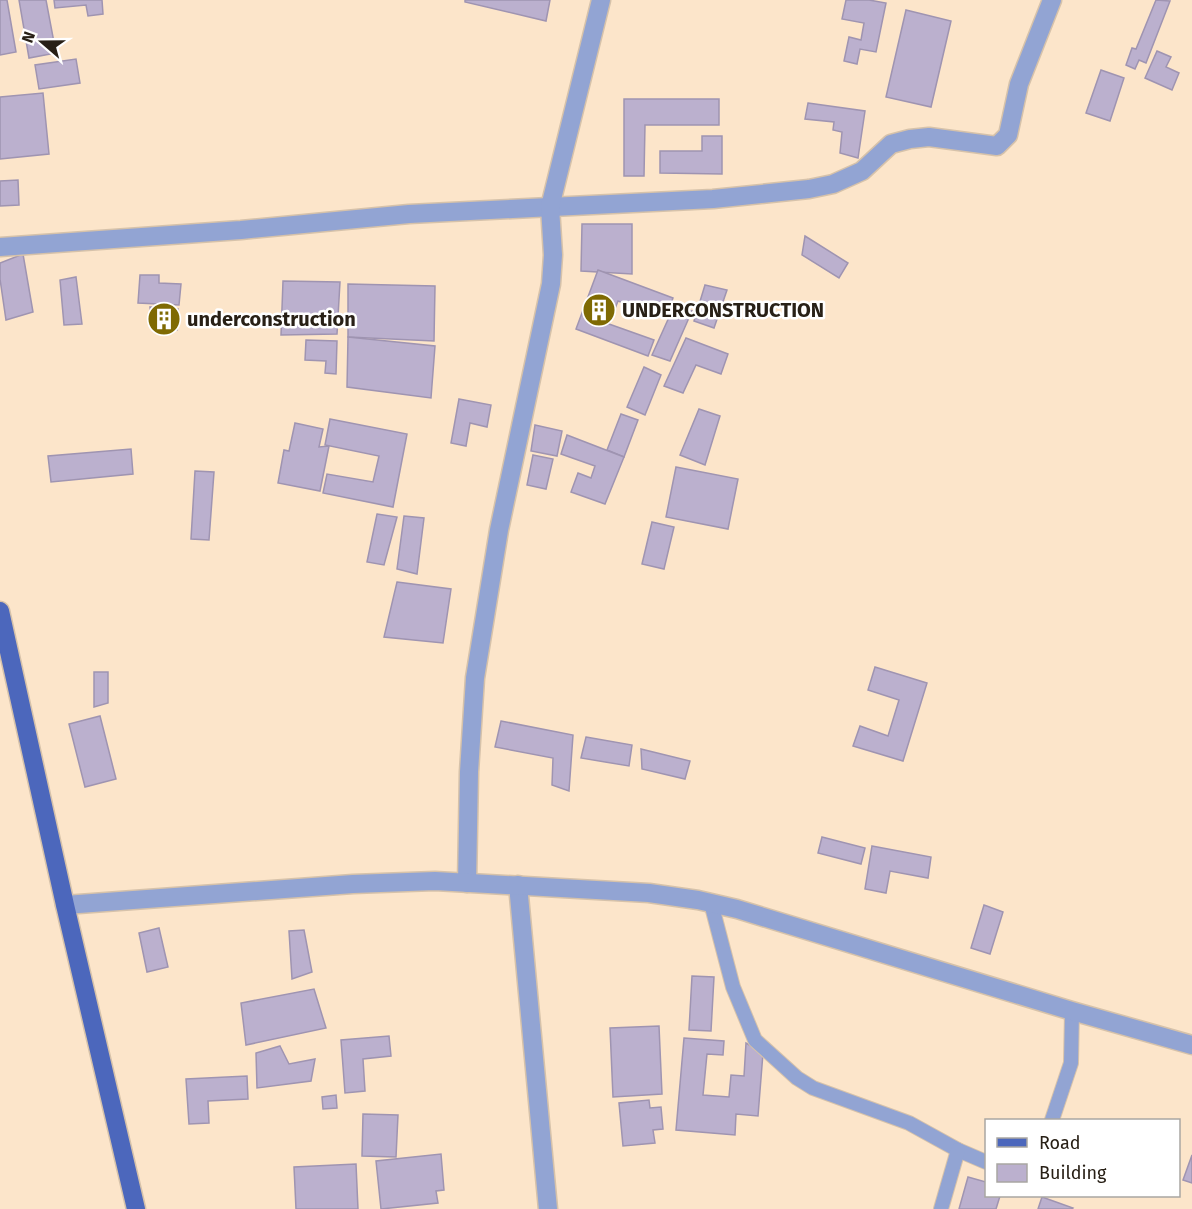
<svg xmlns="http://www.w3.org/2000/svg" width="1192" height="1209" viewBox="0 0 1192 1209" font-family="'Fira Sans',sans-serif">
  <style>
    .building { fill: #bbb0ce; stroke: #9f94b1; stroke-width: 1.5 }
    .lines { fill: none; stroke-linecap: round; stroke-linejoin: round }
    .service-casing { stroke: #d6c2aa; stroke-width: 16 }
    .minor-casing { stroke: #d6c2aa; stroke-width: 21 }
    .primary-casing { stroke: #d6c2aa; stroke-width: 21 }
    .service { stroke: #92a4d3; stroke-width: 14 }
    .minor { stroke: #92a4d3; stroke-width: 18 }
    .primary { stroke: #4c67bc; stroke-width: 18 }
    .labels { text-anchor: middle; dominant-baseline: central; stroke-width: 5; stroke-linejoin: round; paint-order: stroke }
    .poi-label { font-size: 20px; font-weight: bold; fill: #282016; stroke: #fff; text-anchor: start }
  </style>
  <rect width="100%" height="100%" fill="#fce5ca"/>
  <g class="building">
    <path d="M0 0H7L16 52 0 55Z"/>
    <path d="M19 0H46L56 53 29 58Z"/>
    <path d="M54 0H102L103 14 88 16 86 5 55 8Z"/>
    <path d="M465 0H550L546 21 465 2Z"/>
    <path d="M846 0H869L886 3 876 52 860 49 857 64 844 61 849 37 861 40 864 23 842 19Z"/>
    <path d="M1156 0 1170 1 1146 63 1139 60 1135 69 1126 65 1132 48 1136 49Z"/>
    <path d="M906 10 951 21 931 107 886 97Z"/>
    <path d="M1157 51 1171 57 1166 67 1179 73 1172 90 1145 78Z"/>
    <path d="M76 59 80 83 39 89 35 65Z"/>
    <path d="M1101 70 1124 78 1110 121 1086 113Z"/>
    <path d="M43 93 49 154 0 159V97Z"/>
    <path d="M624 99H719V125H645L644 176H624Z"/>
    <path d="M808 103 865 111 858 158 840 153 842 132 833 130 834 122 805 119Z"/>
    <path d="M702 136H722V174L660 173V151H702Z"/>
    <path d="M18 180 19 205 0 206V181Z"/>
    <path d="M582 224H632V274L581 271Z"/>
    <path d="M805 236 848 263 839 278 802 255Z"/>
    <path d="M23 254 33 312 6 320 0 279V263Z"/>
    <path d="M598 270 673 298 666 318 618 301 609 324 654 340 648 356 576 329Z"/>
    <path d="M140 275H159V283L181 284 179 305 138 303Z"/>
    <path d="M76 277 82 324 64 325 60 280Z"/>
    <path d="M283 281 340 282 337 334 281 335Z"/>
    <path d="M348 284 435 286 434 341 348 337Z"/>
    <path d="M705 285 727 290 714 328 694 321Z"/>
    <path d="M675 304 692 311 670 361 652 355Z"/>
    <path d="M150 307 178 309 177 330 152 328Z"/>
    <path d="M348 337 435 346 431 398 347 387Z"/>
    <path d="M686 338 728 354 721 374 696 365 683 393 664 386Z"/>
    <path d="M306 340 337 341 336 374 325 373 326 361 305 360Z"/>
    <path d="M644 367 661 375 645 415 627 407Z"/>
    <path d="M459 399 491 405 487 427 470 423 466 446 451 443Z"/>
    <path d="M699 409 720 416 705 465 680 455Z"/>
    <path d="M621 414 638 420 624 457 607 450Z"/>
    <path d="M330 419 407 434 393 507 323 493 327 474 373 482 379 456 325 445Z"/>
    <path d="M295 423 323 429 319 447 329 446 320 491 278 483 284 450 289 451Z"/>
    <path d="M535 425 562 431 557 456 531 451Z"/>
    <path d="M567 435 624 457 605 504 571 492 578 473 591 478 595 466 561 454Z"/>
    <path d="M131 449 133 474 51 482 48 456Z"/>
    <path d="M533 455 553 459 546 489 527 485Z"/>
    <path d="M676 467 738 479 728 529 666 517Z"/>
    <path d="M195 471 214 472 209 540 191 539Z"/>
    <path d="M377 514 397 517 384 565 367 562Z"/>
    <path d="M404 516 424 518 417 574 397 569Z"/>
    <path d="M652 522 674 527 664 569 642 564Z"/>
    <path d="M397 582 451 589 443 643 384 637Z"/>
    <path d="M875 667 927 683 903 761 853 746 860 726 888 736 899 700 868 690Z"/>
    <path d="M94 672H108V703L94 707Z"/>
    <path d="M100 716 116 779 85 787 69 724Z"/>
    <path d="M501 721 573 735 569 791 552 785 553 758 495 747Z"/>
    <path d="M586 737 632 745 629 766 581 758Z"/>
    <path d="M641 749 690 761 685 779 642 769Z"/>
    <path d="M822 837 865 848 861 864 818 853Z"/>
    <path d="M872 846 931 857 928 878 890 871 886 893 865 889Z"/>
    <path d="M984 905 1003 912 990 954 971 948Z"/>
    <path d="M159 928 168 967 147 972 139 933Z"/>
    <path d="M304 930 312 972 292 979 289 931Z"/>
    <path d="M692 976 714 977 711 1031 689 1030Z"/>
    <path d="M314 989 326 1028 246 1045 241 1003Z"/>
    <path d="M659 1026 662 1094 613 1097 610 1028Z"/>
    <path d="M389 1036 391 1056 363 1059 365 1091 345 1093 341 1040Z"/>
    <path d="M684 1038 724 1041 723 1055 707 1054 703 1095 729 1097 731 1075 744 1076 746 1043 763 1053 758 1116 736 1114 735 1135 676 1130Z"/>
    <path d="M280 1046 289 1064 315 1059 311 1081 257 1088 256 1053Z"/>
    <path d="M247 1076 248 1099 208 1101 209 1123 189 1124 186 1079Z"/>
    <path d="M336 1095 337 1108 323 1109 322 1097Z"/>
    <path d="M649 1100 650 1108 661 1107 663 1129 653 1130 655 1143 623 1146 619 1103Z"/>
    <path d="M363 1114 398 1115 396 1157 362 1156Z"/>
    <path d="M441 1154 444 1190 436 1191 438 1203 381 1209 376 1161Z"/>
    <path d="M1192 1155V1183L1183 1180Z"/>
    <path d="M356 1164 358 1209H296L294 1167Z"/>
    <path d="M968 1177 986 1182V1196H1000L996 1209H959Z"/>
    <path d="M1042 1197 1073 1208 1072 1209H1038Z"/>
  </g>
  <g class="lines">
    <defs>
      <g id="service">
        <path d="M711 903 733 987 755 1040 797 1078 813 1088 909 1123 958 1150 986 1162"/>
        <path d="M1052 1120 1071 1063 1072 1011"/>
        <path d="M941 1209 958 1150"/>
      </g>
      <g id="minor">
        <path d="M0 247 241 230 409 214 713 199 809 189 833 184 862 171 891 144 910 139 929 137 997 146 1008 135 1019 84 1052 0"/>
        <path d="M467 883 469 772 475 678 499 530 551 284 553 255 550 207 601 0"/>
        <path d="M518 885 548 1209"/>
        <path d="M65 905 353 884 435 881 649 893 698 900 737 909 1072 1011 1192 1045"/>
      </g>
      <path id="primary" d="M0 611 65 905 136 1209"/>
    </defs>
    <use href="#service" class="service-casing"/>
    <use href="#minor" class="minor-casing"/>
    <use href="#primary" class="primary-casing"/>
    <use href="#service" class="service"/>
    <use href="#minor" class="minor"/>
    <use href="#primary" class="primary"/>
  </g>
  <defs>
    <symbol id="building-disc" viewBox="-11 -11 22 22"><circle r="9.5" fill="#7f6a03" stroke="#fff"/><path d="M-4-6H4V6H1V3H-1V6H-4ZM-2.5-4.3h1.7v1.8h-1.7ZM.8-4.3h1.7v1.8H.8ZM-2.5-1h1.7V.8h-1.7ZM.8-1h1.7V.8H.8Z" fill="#fff"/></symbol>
  </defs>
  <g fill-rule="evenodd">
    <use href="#building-disc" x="580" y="291" width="38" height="38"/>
    <use href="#building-disc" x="145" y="300" width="38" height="38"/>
  </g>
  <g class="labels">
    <g class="poi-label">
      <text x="622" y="310">UNDERCONSTRUCTION</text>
      <text x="187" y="319">underconstruction</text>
    </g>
  </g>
  <rect x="985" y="1119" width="195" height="78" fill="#ffffff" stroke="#a9a6a2" stroke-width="1.5"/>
  <rect x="997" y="1138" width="30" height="9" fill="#4c67bc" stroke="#a9a6a2" stroke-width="1.5"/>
  <text x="1039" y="1149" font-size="18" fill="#282016">Road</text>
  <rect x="997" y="1164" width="30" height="18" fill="#bbb0ce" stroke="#a9a6a2" stroke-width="1.5"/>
  <text x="1039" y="1179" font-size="18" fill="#282016">Building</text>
  <g transform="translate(42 42) rotate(290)" stroke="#ffffff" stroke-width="4.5" paint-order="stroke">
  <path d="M0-4.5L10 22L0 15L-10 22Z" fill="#282016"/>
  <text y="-9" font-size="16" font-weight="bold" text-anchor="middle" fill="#282016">N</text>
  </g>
</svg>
